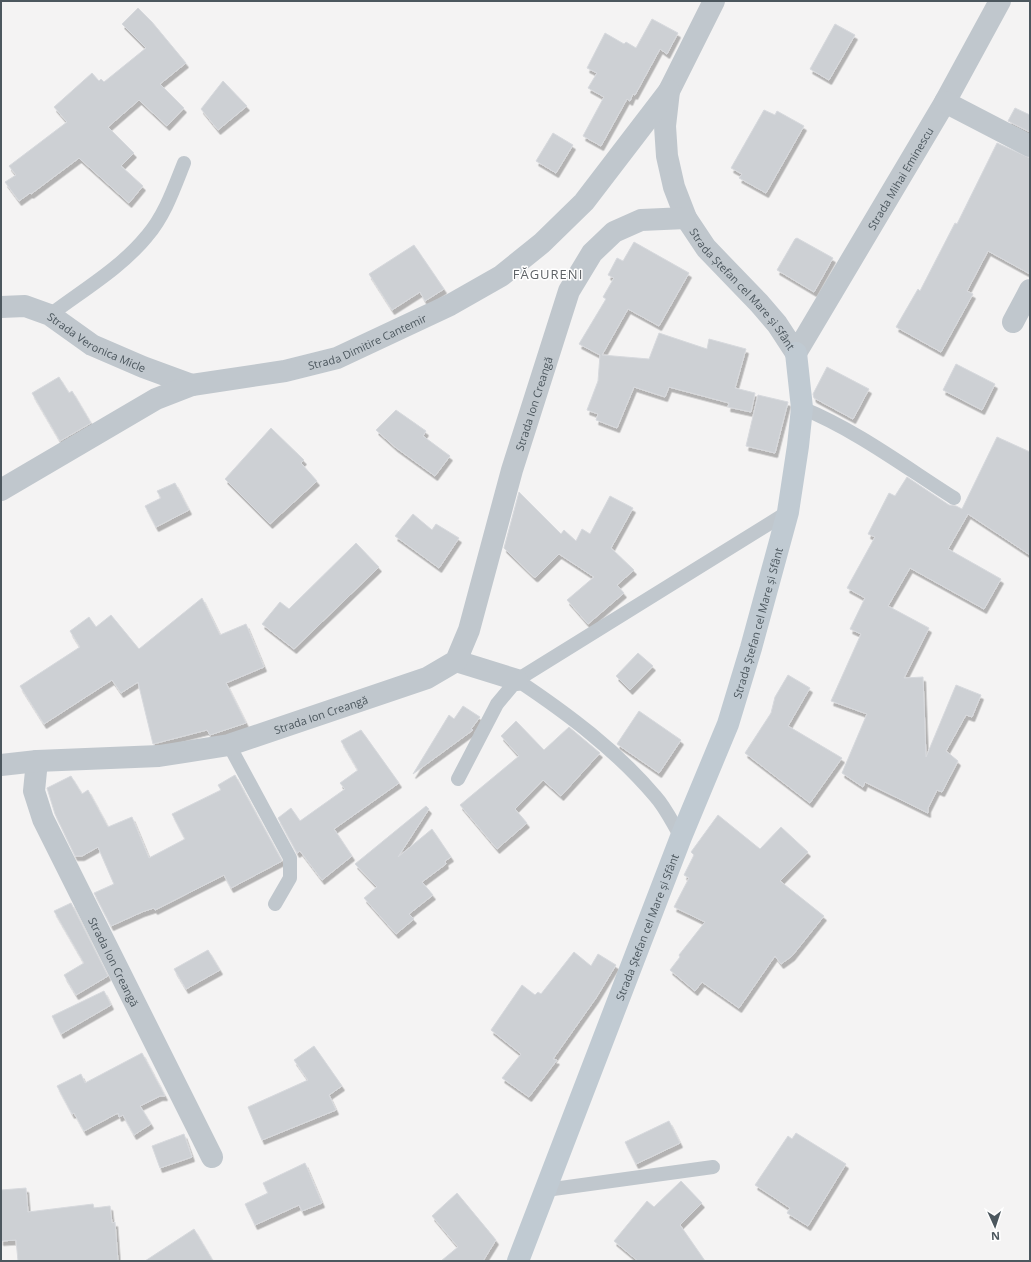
<svg xmlns="http://www.w3.org/2000/svg" width="1031" height="1262" viewBox="0 0 1031 1262" font-family="'Open Sans',sans-serif">
  <style>
    .building { fill: #cdd0d4; stroke: #d7d9dd; filter: url(#shadow) }
    .lines { fill: none; stroke-linecap: round; stroke-linejoin: round }
    .lane { stroke: #c0c7cd; stroke-width: 14 }
    .street { stroke: #c0c7cd; stroke-width: 22 }
    .secondary { stroke: #c0cad2; stroke-width: 22 }
    .labels { text-anchor: middle; dominant-baseline: central; stroke-width: 3; stroke-linejoin: round; paint-order: stroke }
    .street-label { font-size: 11px; fill: #4c575e; stroke: #fff }
    .quarter-label { font-size: 13px; letter-spacing: 1px; fill: #5f6367; stroke: #fff }
  </style>
  <defs>
    <filter id="shadow"><feDropShadow dx="2.5" dy="4.5" stdDeviation="0" flood-color="#0004"/></filter>
  </defs>
  <rect width="100%" height="100%" fill="#f4f3f3"/>
  <g class="building">
    <path d="M138 8 152 22 186 63 160 84 184 108 167 126 139 100 108 127 134 153 121 166 143 186 129 203 79 158 31 194 30 193 19 201 5 182 16 175 9 166 67 122 54 107 92 73 99 81 101 79 104 82 146 48 122 24Z"/>
    <path d="M652 19 678 33 667 54 660 49 635 95 633 94 630 101 627 99 601 146 583 136 604 97 588 88 597 73 587 68 605 33 624 44 626 42 636 48Z"/>
    <path d="M835 24 855 35 829 80 810 69Z"/>
    <path d="M223 81 247 106 218 130 201 109Z"/>
    <path d="M1015 108 1030 115V132L1008 121Z"/>
    <path d="M764 110 775 115 777 111 804 126 766 193 739 178 742 174 731 168Z"/>
    <path d="M553 133 573 145 556 173 536 161Z"/>
    <path d="M997 143 1030 158V274L988 251 967 291 973 294 941 352 896 327 918 289 920 291 955 223 957 224Z"/>
    <path d="M797 238 833 258 814 292 777 270 795 239Z"/>
    <path d="M634 242 689 273 659 326 628 309 602 355 649 359 659 333 707 349 709 339 746 349 735 388 755 393 751 412 728 407 729 403 669 387 665 397 634 387 617 428 596 420 598 414 587 410 598 381 600 355 579 344 606 299 603 297 614 278 608 275 617 258 623 261Z"/>
    <path d="M414 245 444 289 425 301 420 292 392 310 369 274Z"/>
    <path d="M956 364 995 384 982 410 943 390Z"/>
    <path d="M827 367 869 389 853 419 814 398 813 394Z"/>
    <path d="M59 377 69 393 72 391 91 423 60 441 32 393Z"/>
    <path d="M758 395 788 402 775 453 746 446Z"/>
    <path d="M396 410 426 431 423 436 450 456 435 476 395 447 376 430Z"/>
    <path d="M271 428 304 460 301 463 317 481 270 524 225 479Z"/>
    <path d="M997 437 1030 452V555L968 514 948 549 1001 579 984 609 910 568 888 606 929 628 904 678 923 677 926 757 956 685 981 695 972 717 966 715 946 751 958 761 942 792 937 790 928 808V813L865 782 863 787 842 773 867 714 831 701 861 634 850 629 865 598 847 588 875 537 868 534 889 493 895 496 907 477 949 505 956 506 962 509Z"/>
    <path d="M175 483 189 510 156 527 145 506 161 498 157 491Z"/>
    <path d="M519 492 561 534 564 530 576 541 582 529 590 534 610 496 633 508 611 548 634 570 617 585 624 593 588 624 567 600 594 577 559 554 536 577H534L504 548Z"/>
    <path d="M413 514 432 530 436 524 459 538 439 568 395 536Z"/>
    <path d="M356 543 379 567 294 649 262 624 280 602 289 609Z"/>
    <path d="M202 598 220 635 246 624 264 667 226 683 246 723 210 735 207 730 153 744 138 682 121 693 112 680 44 724 20 686 80 647 70 631 89 617 96 627 111 615 139 649Z"/>
    <path d="M638 653 653 666 630 690 616 676Z"/>
    <path d="M788 675 810 688 788 726 842 758 810 803 745 753 771 713 775 697Z"/>
    <path d="M463 706 480 717 471 729 473 730 413 774 449 715 454 719Z"/>
    <path d="M639 711 681 740 659 773 617 744Z"/>
    <path d="M516 721 544 750 569 727 600 753 561 796 543 780 515 809 527 823 497 849 460 805 519 756 501 736Z"/>
    <path d="M361 730 399 783 334 829 352 856 322 880 300 851 297 853 278 818 291 808 300 821 345 789 340 783 358 770 341 741Z"/>
    <path d="M235 775 282 861 231 888 224 875 155 910 154 908 142 912 111 926 94 893 114 884 98 847 82 856H75L55 814 47 788 71 776 82 794 88 790 108 827 132 817 149 858 185 839 172 814 221 790 218 785Z"/>
    <path d="M426 806 429 809 398 857 432 829 451 857 445 861 446 864 422 882 433 895 409 914 414 919 396 934 364 898 377 887 355 864Z"/>
    <path d="M718 815 760 849 781 827 808 852 780 881 824 916 792 956 781 964 775 956 739 1008 702 982 695 991 670 970 680 957 679 955 705 922 674 907 689 878 684 875 694 855 691 852Z"/>
    <path d="M71 903 108 976 76 995 64 975 84 963 54 911Z"/>
    <path d="M208 950 220 970 186 989 174 969Z"/>
    <path d="M574 952 591 966 598 954 616 965 596 998 553 1059 557 1060 529 1097 502 1078 521 1054 491 1030 522 985 535 995 538 992 541 994Z"/>
    <path d="M104 991 111 1005 61 1034 52 1016Z"/>
    <path d="M314 1046 342 1086 329 1095 336 1110 262 1140 248 1107 308 1080 294 1060Z"/>
    <path d="M142 1053 165 1096H160L140 1106 151 1124 134 1135 123 1115 119 1117 118 1113 84 1131 74 1113 72 1114 57 1086 81 1074 85 1083Z"/>
    <path d="M669 1121 680 1143 636 1164 625 1142Z"/>
    <path d="M796 1133 846 1164 808 1226 787 1213 790 1208 755 1185 788 1136 792 1139Z"/>
    <path d="M184 1134 192 1157 160 1168 152 1146Z"/>
    <path d="M305 1163 322 1203 302 1211 299 1205 255 1225 245 1204 268 1193 263 1183Z"/>
    <path d="M681 1181 702 1203 680 1225 705 1261H638L614 1241 647 1201 654 1207Z"/>
    <path d="M26 1188 28 1212 93 1204 94 1208 110 1206 112 1223 115 1222 118 1261H18L16 1240 1 1241V1190Z"/>
    <path d="M457 1193 496 1240 483 1261H441L458 1247 432 1216Z"/>
    <path d="M194 1229 213 1261H145Z"/>
  </g>
  <g class="lines">
    <g class="lane">
      <path d="M50 315C83 290 121 268 147 236 165 215 174 188 184 163"/>
      <path d="M802 408C856 430 905 467 954 498"/>
      <path d="M517 680C568 714 616 750 655 796 666 808 673 824 681 837"/>
      <path d="M229 745 290 858V878L275 904"/>
      <path d="M458 779 497 704 517 680 788 512"/>
      <path d="M546 1190 713 1167"/>
    </g>
    <g class="street">
      <path id="s1" d="M714 1 669 91 665 126 667 156 674 187 686 218 706 248 759 303 777 324 796 353 945 102 1000 1"/>
      <path d="M945 102 1030 146"/>
      <path id="s2" d="M1 307 25 306 50 315 92 345 143 367 192 385"/>
      <path d="M1013 322 1030 290"/>
      <path id="s3" d="M1 490 156 399 192 385 285 371 337 358 450 305 501 276 542 243 584 202 669 91"/>
      <path d="M456 661 517 680"/>
      <path id="s4" d="M37 761 34 791 43 819 212 1157"/>
      <path id="s5" d="M1 765 37 761 159 756 229 745 427 678 456 661 469 630 512 470 569 291 592 253 614 232 641 220 686 218"/>
    </g>
    <path class="secondary" id="s6" d="M518 1261 681 837 728 724 751 648 788 512 798 446 802 408 796 353"/>
  </g>
  <g class="labels">
    <g class="street-label">
      <text stroke="none"><textPath href="#s1" startOffset="609">Strada Mihai Eminescu</textPath></text>
      <text stroke="none"><textPath href="#s1" startOffset="322">Strada Ștefan cel Mare și Sfânt</textPath></text>
      <text stroke="none"><textPath href="#s2" startOffset="105">Strada Veronica Micle</textPath></text>
      <text stroke="none"><textPath href="#s3" startOffset="400">Strada Dimitire Cantemir</textPath></text>
      <text stroke="none"><textPath href="#s5" startOffset="741">Strada Ion Creangă</textPath></text>
      <text stroke="none"><textPath href="#s6" startOffset="682">Strada Ștefan cel Mare și Sfânt</textPath></text>
      <text stroke="none"><textPath href="#s5" startOffset="326">Strada Ion Creangă</textPath></text>
      <text stroke="none"><textPath href="#s6" startOffset="358">Strada Ștefan cel Mare și Sfânt</textPath></text>
      <text stroke="none"><textPath href="#s4" startOffset="219">Strada Ion Creangă</textPath></text>
    </g>
    <g class="quarter-label">
      <text x="548" y="274">FĂGURENI</text>
    </g>
  </g>
  <rect width="1031" height="1262" fill="none" stroke="#4c575e" stroke-width="4"/>
  <g transform="translate(995 1226) rotate(177)" stroke="#ffffff" stroke-width="3" paint-order="stroke">
  <path d="M0-3L7 15L0 10L-7 15Z" fill="#4c575e"/>
  <text y="-6" font-size="11" font-weight="bold" text-anchor="middle" fill="#4c575e">N</text>
  </g>
</svg>
